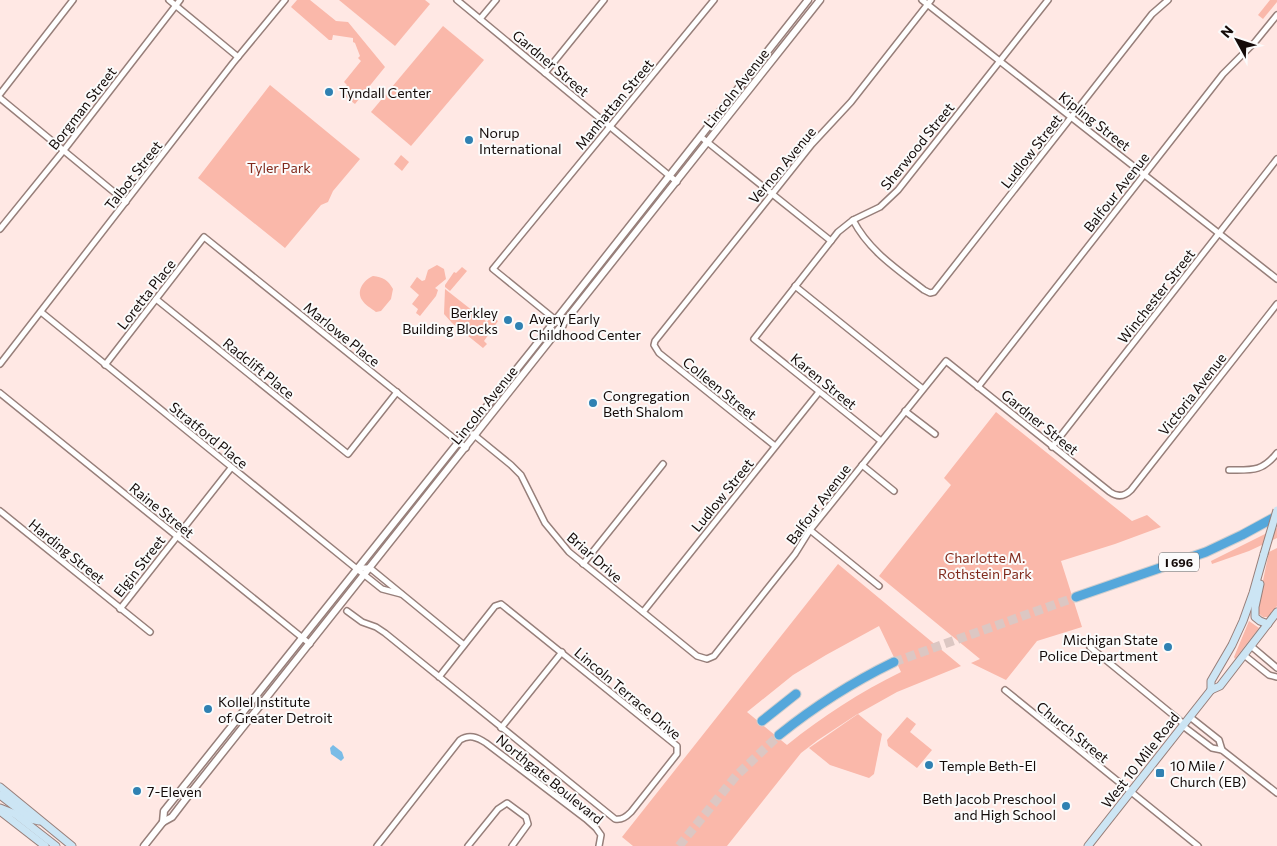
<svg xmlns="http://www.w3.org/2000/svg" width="1277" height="846" viewBox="0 0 1277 846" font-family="Commissioner,sans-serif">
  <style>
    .green { fill: #fab8aa; fill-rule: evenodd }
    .water { fill: #7abce7 }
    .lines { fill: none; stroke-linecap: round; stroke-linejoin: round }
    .motorway-tunnel { stroke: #dcc7c3; stroke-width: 9; stroke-dasharray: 9 4.5; stroke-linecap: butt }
    .minor-casing { stroke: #977f7a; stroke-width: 8 }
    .tertiary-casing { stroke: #977f7a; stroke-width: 9 }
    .secondary-casing { stroke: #977f7a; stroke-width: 9 }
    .motorway-casing { stroke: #d0cece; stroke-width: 11 }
    .minor { stroke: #fff; stroke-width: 5 }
    .tertiary { stroke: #fff; stroke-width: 6 }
    .secondary { stroke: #cce5f4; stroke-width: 7 }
    .motorway { stroke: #55a7db; stroke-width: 9 }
    .secondary-bridge-casing { stroke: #977f7a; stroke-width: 9; stroke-linecap: butt }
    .secondary-bridge { stroke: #cce5f4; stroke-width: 7 }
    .poi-dot { fill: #2f81b2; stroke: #fbfbfb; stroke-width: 2 }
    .labels { text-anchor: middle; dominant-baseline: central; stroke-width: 4; stroke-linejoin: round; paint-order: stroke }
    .shield { fill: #fbfbfb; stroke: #595352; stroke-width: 1 }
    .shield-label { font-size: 12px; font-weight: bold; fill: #140b09 }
    .street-label { font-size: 14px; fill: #140b09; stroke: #fbfbfb }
    .poi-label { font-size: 14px; fill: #140b09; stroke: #fbfbfb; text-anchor: start }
    .park-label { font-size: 14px; fill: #812b1d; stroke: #fbfbfb }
  </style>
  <rect width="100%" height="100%" fill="#ffe8e4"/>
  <g class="green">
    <path d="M297 0H310L336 21 348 22 385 67 355 104 341 93 347 85 344 82 361 61 358 58 360 56 355 43 353 42V38L333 35 332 40H329L291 7Z"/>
    <path d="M339 0H425L430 4 395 46Z"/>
    <path d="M1270 0H1277V2L1263 19 1258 15Z"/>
    <path d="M443 26 484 60 411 146 371 112Z"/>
    <path d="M270 85 360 159 333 191 328 202 321 205 285 248 198 178Z"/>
    <path d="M401 155 409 162 402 171 394 164Z"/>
    <path d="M437 265 444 269 446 279 435 288 438 290 436 296 420 316 416 313 418 309 412 304 419 295 410 287 417 277 422 281 425 280 428 270Z"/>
    <path d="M462 267 467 271 450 291 445 287V285L454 272 456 273Z"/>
    <path d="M373 276C383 277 388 280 393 289L391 299 381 311 376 312C371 308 365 305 362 300 356 290 364 280 373 276Z"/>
    <path d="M445 289 487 322 492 316 498 321 484 341 487 344 483 348 452 323 444 314Z"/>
    <path d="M996 412 1132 521 1147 515 1161 527 1115 544 1061 561 1082 627 1037 641 1006 680 971 663 980 659 879 576 951 485 944 478Z"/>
    <path d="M1277 528V538L1249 551 1212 564 1211 561Z"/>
    <path d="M1277 548V606L1268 617H1263L1258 613V604L1269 552Z"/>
    <path d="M838 564 961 666 897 692 856 715 818 740 801 753 727 846H633L622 837ZM879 626 901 672C860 692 823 716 787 745L747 712 793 675 826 655Z"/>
    <path d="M1249 621 1259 628 1235 659 1234 657Z"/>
    <path d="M858 714 882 734 874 774 869 778 830 765 809 748Z"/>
    <path d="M907 717 916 724 910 732 932 750 917 768 888 746 887 740Z"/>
  </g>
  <path class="water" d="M333 745 342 752 344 758 341 761 331 754 330 748Z"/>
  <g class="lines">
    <g class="motorway-tunnel">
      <path d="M894 662 1076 597"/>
      <path d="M679 846 736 776 779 735"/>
    </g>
    <defs>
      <g id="minor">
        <path d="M169 0 238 57"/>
        <path d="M457 0 677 182"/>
        <path d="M922 0 1277 279"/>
        <path d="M480 19 496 0"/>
        <path d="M545 73 604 0"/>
        <path d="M0 94 73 0"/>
        <path d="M0 98 126 202"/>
        <path d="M701 137 831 241"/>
        <path d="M853 220C869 251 897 269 924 290L930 293 934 292 1152 14 1168 0"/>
        <path d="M0 229 64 150 180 0"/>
        <path d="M795 286 923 389"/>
        <path d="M156 299 348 454 397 392"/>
        <path d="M41 312 352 565 382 589 401 594"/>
        <path d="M563 326 493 269 714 0"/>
        <path d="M0 364 233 63 285 0"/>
        <path d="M105 365 204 237 466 448"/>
        <path d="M978 387 1223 74 1255 42 1277 15"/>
        <path d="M0 393 310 644"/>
        <path d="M905 411 935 434"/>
        <path d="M473 434 511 465 521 475 545 523 569 552 697 656 707 659 714 656 795 554 810 530 946 361 1110 492C1117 497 1124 497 1131 490L1277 304"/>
        <path d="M881 441 754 339 838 232 853 220 880 207 898 190 1048 0"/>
        <path d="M775 446 659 353 654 345 655 341 812 144 851 102 931 0"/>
        <path d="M1052 447 1277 159"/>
        <path d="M862 465 894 491"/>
        <path d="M1229 470C1252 470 1262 472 1277 453"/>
        <path d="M0 511 150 632"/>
        <path d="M810 530 879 586"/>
        <path d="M583 564 663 464"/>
        <path d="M357 568H370L464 645"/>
        <path d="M120 609 231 468"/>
        <path d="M347 611 362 622 376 627 385 633 615 819C622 820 626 817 631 812L677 754V746L501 604 495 606 439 677"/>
        <path d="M643 612 819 392"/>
        <path d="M1251 646 1277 668"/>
        <path d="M1090 647 1184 724"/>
        <path d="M1244 655 1269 675 1277 677"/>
        <path d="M1005 690 1198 846"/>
        <path d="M1190 717 1219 740 1222 750"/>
        <path d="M1183 726 1212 748 1222 750 1277 793"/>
        <path d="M501 728 562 652"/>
        <path d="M377 846 460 740C469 734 477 737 486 743L586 819 596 828 601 835 599 846"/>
        <path d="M468 846 498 809 507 803 526 817 528 824 512 846"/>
      </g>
      <g id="tertiary">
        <path d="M163 822 164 811 180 791 532 350 808 0"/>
        <path d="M144 846 163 822 172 817 185 800 820 0"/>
      </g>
      <g id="secondary">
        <path d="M1260 584 1255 607V617L1260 621 1268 624"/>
        <path d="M1211 690V681L1232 645 1243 621 1253 593 1264 554"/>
        <path d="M0 787 72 846"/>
        <path d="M0 795 31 819 39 821"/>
        <path d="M0 808 15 814 56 846"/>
        <path d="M0 811 45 846"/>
        <path d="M1088 846 1211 690 1220 686 1277 612"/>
      </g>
      <g id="motorway">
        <path d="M1076 597 1206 552 1242 535 1277 516"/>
        <path d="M762 721 796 694"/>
        <path d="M779 735C815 706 853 682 894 662"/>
      </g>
    </defs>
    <use href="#minor" class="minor-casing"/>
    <use href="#tertiary" class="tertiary-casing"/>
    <use href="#secondary" class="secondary-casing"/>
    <use href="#motorway" class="motorway-casing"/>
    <use href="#minor" class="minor"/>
    <use href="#tertiary" class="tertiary"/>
    <use href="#secondary" class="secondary"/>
    <use href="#motorway" class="motorway"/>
    <defs>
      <path id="secondary-bridge" d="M1264 554 1277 510"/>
    </defs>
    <use href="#secondary-bridge" class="secondary-bridge-casing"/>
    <use href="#secondary-bridge" class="secondary-bridge"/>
  </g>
  <g class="poi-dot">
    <circle cx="329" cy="92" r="5"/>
    <circle cx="469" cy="140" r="5"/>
    <circle cx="508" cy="320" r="5"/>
    <circle cx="519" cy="326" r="5"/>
    <circle cx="593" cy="403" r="5"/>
    <circle cx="1168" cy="647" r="5"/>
    <circle cx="208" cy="709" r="5"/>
    <circle cx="929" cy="765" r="5"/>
    <rect x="1155" y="768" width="10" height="10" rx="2.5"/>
    <circle cx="137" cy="791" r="5"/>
    <circle cx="1066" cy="806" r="5"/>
  </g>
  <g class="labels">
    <rect class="shield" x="1159" y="552.5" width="40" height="19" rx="4"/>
    <g class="shield-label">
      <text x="1179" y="562">I 696</text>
    </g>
    <g class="street-label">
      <text transform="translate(551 63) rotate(40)">Gardner Street</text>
      <text transform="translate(736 88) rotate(-52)">Lincoln Avenue</text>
      <text transform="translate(614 104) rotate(-50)">Manhattan Street</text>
      <text transform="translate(82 108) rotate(-52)">Borgman Street</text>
      <text transform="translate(1095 121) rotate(38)">Kipling Street</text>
      <text transform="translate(917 146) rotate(-51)">Sherwood Street</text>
      <text transform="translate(1031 151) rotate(-52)">Ludlow Street</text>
      <text transform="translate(782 165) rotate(-50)">Vernon Avenue</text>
      <text transform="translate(133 175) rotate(-52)">Talbot Street</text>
      <text transform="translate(1116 192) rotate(-52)">Balfour Avenue</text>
      <text transform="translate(146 294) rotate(-52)">Loretta Place</text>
      <text transform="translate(1156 296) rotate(-52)">Winchester Street</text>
      <text transform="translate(342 334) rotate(39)">Marlowe Place</text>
      <text transform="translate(259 368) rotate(39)">Radclift Place</text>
      <text transform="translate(824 381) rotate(39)">Karen Street</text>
      <text transform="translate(720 388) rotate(39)">Colleen Street</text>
      <text transform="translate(1192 394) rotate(-52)">Victoria Avenue</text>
      <text transform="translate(484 405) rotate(-51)">Lincoln Avenue</text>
      <text transform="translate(1040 422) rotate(39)">Gardner Street</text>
      <text transform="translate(209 435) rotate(39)">Stratford Place</text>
      <text transform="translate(722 495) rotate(-51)">Ludlow Street</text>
      <text transform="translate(818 504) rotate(-53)">Balfour Avenue</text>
      <text transform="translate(162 510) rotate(39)">Raine Street</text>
      <text transform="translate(67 551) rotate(39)">Harding Street</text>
      <text transform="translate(595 557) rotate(41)">Briar Drive</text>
      <text transform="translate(139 566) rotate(-52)">Elgin Street</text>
      <text transform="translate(628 693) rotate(40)">Lincoln Terrace Drive</text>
      <text transform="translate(1073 732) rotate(39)">Church Street</text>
      <text transform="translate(1140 760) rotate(-52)">West 10 Mile Road</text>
      <text transform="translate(550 779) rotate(39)">Northgate Boulevard</text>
    </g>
    <g class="poi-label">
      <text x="339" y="92">Tyndall Center</text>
      <text x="479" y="132">Norup<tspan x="479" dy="16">International</tspan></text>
      <text x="498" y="312" text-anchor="end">Berkley<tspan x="498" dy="16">Building Blocks</tspan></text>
      <text x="529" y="318">Avery Early<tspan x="529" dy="16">Childhood Center</tspan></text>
      <text x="603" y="395">Congregation<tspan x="603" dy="16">Beth Shalom</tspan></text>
      <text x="1158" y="639" text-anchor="end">Michigan State<tspan x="1158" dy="16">Police Department</tspan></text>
      <text x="218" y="701">Kollel Institute<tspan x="218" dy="16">of Greater Detroit</tspan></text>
      <text x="939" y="765">Temple Beth-El</text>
      <text x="1170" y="765">10 Mile /<tspan x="1170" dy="16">Church (EB)</tspan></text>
      <text x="147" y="791">7-Eleven</text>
      <text x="1056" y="798" text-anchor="end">Beth Jacob Preschool<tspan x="1056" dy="16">and High School</tspan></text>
    </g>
    <g class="park-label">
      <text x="279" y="167">Tyler Park</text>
      <text x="985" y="557">Charlotte M.<tspan x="985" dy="16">Rothstein Park</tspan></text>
    </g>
  </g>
  <g transform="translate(1237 40) rotate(310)" stroke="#fbfbfb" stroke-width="4" paint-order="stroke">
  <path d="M0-4L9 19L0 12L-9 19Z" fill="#140b09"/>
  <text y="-8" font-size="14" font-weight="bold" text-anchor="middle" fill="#140b09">N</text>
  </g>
</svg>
